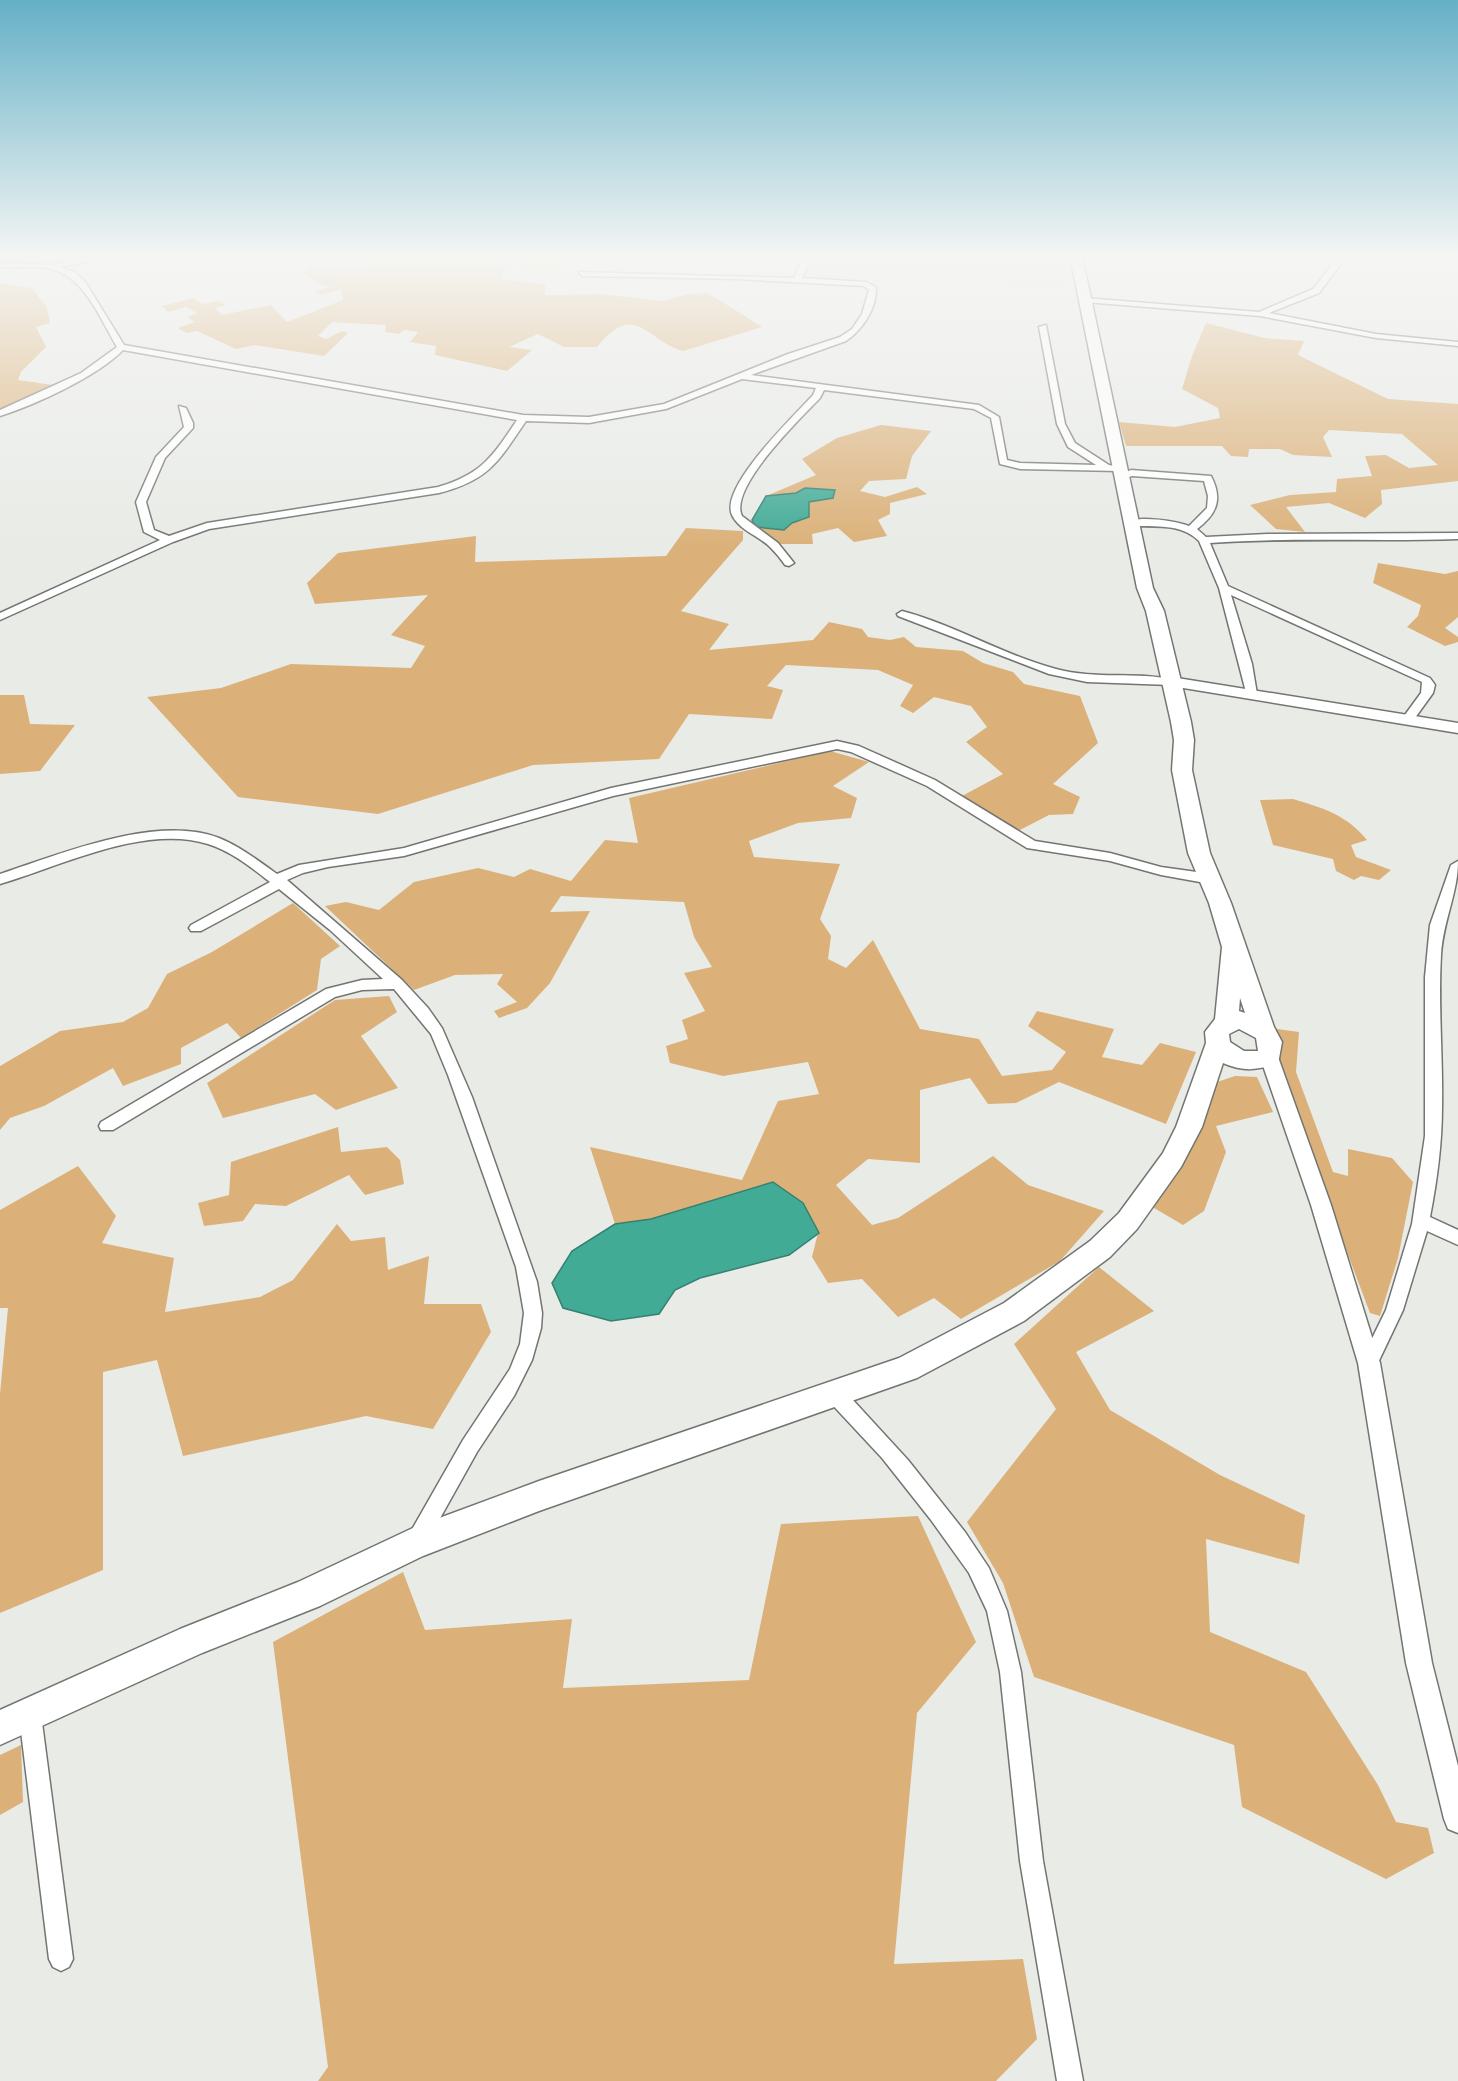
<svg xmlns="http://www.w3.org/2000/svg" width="1458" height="2081" viewBox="0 0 1458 2081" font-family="Manrope,sans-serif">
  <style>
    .built { fill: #dde2d6 }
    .green { fill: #dbb179 }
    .water { fill: #42ab96; stroke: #368071; stroke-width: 1.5 }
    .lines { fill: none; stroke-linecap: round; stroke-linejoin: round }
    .minor-casing { stroke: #737571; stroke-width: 3 }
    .tertiary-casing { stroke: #737571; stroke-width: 3 }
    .secondary-casing { stroke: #737571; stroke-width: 3 }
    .primary-casing { stroke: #737571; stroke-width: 3 }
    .minor { fill: #fff; fill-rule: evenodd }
    .tertiary { fill: #fff; fill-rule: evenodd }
    .secondary { fill: #fff; fill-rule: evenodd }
    .primary { fill: #fff; fill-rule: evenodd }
  </style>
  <rect width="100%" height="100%" fill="#e9ebe7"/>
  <path class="built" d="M814 256H1061L1065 287 806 279 805 276Z"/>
  <g class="green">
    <path d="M4 256H109C72 266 37 262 0 263V257Z"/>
    <path d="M361 256H572L552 271 507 264 500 279 545 284V295L602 294 663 301 688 294 708 293 762 327 683 351C646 340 635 300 597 347H564L538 334 509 347 532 350 507 371 435 355 436 346 410 342 418 332 404 330 399 334 385 332 386 325 332 322 318 336 326 339 342 331 348 333 324 356 255 345 236 349 197 331 186 333 178 328 195 322 187 317 197 313 186 307 168 312 162 306 194 298 202 304 218 301 226 305 215 308 222 315 271 305 287 322 343 300 341 289 322 295 314 291 331 287 317 283 304 274 309 266 339 271 366 269Z"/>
    <path d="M0 283 32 288 47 308 50 323 36 327 46 347 21 372 18 380 53 385 0 409Z"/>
    <path d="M1206 323 1265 338 1304 341 1298 355 1388 399 1458 404V481L1381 490 1382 504 1365 518 1329 503 1286 507 1305 532 1276 529 1250 505 1290 495 1336 492 1337 479 1372 476 1365 456 1386 455 1409 468 1438 465 1402 434 1329 430 1323 437 1332 457 1293 455 1280 449H1249L1248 457 1231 456 1222 446H1126L1119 422 1175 427 1220 418 1218 408 1182 389 1192 356Z"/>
    <path d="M881 425 931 431 912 456 906 479 869 481 860 491 885 497 917 487 927 494 890 503V514L878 520 887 536 854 542 838 528 812 534 813 544H780L756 527 784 530 792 523 809 517 806 488 796 493 766 496 816 475 802 459 837 438Z"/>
    <path d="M686 528 743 531V540L681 611 729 624 709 650 813 640 829 622 862 629 868 637 890 640 904 637 916 647 963 651 983 663 1013 672 1024 684 1080 696 1098 743 1053 784 1080 797 1073 814 1049 815 1016 832 962 796 1003 774 966 742 987 727 971 706 934 697 913 713 900 706 913 685 878 670 786 665 767 686 783 690 772 719 689 714 659 759 533 765 378 814 238 797 147 697 221 688 291 664 411 668 425 646 391 635 428 595 315 604 307 583 338 553 476 536 475 562 666 556Z"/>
    <path d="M1378 563 1445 574 1458 571V617L1445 628 1458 637V642L1445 646 1407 627 1418 616 1421 605 1373 583Z"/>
    <path d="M0 695H24L30 724 75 725 40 771 0 774Z"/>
    <path d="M830 751 869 762 833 786 857 798 851 818 798 823 749 841 754 857 840 864 820 919 831 936 828 959 846 968 873 940 920 1029 979 1039 1002 1076 1052 1070 1066 1052 1028 1026 1037 1011 1114 1029 1102 1057 1142 1065 1160 1043 1196 1052 1166 1124 1059 1082 1016 1103 988 1104 970 1078 920 1090V1163L868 1159 836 1185 872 1225 898 1218 993 1156 1028 1185 1104 1211 1060 1261 961 1319 934 1298 898 1317 862 1279 828 1283 812 1257 818 1233 804 1205 773 1182 651 1219 615 1224 590 1147 742 1180 778 1101 819 1094 808 1062 723 1076 670 1063 666 1046 688 1039 682 1020 705 1011 684 973 712 967 694 937 684 902 561 896 550 912 590 911 550 983 527 1008 499 1018 494 1011 517 1002 497 984 503 974 455 975 414 990 325 906 346 902 379 910 414 882 478 868 514 877 530 869 571 881 605 840 638 843 629 798Z"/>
    <path d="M1293 799C1323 808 1347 815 1367 840L1351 845 1356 857 1391 870 1379 880 1361 876 1354 880 1336 871 1333 859 1273 845 1260 800Z"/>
    <path d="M293 903 340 946 321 959 317 990 241 1038 227 1023 181 1048V1064L123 1086 113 1068 44 1106 10 1118 0 1130V1066L60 1031 123 1022 148 1008 167 974 212 952Z"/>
    <path d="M389 996 397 1012 361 1036 398 1088 336 1110 315 1094 223 1118 207 1083 335 1000Z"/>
    <path d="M1262 1027 1299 1032 1296 1072 1333 1172 1348 1176V1149L1392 1158 1413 1182 1398 1258 1380 1316 1370 1313Z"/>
    <path d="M1235 1076 1257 1077 1273 1112 1216 1126 1226 1152 1204 1211 1183 1225 1149 1205 1211 1084Z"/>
    <path d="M338 1127 341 1152 387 1147 400 1160 404 1184 365 1195 349 1175 286 1206 255 1204 243 1221 204 1226 198 1203 229 1195 231 1162Z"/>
    <path d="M78 1166 116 1216 102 1243 174 1258 165 1312 260 1297 293 1280 337 1224 351 1241 385 1237 388 1270 429 1256 424 1304H481L491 1332 433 1429 366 1416 183 1456 157 1360 103 1372V1570L0 1613V1394L8 1308H0V1210Z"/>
    <path d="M1099 1267 1154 1311 1076 1352 1110 1410 1220 1475 1305 1515 1299 1564 1206 1539 1210 1632 1306 1672 1378 1785 1396 1822 1428 1828 1434 1853 1386 1879 1242 1807 1234 1745 1034 1677 1003 1583 967 1522 1056 1409 1014 1344Z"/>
    <path d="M918 1516 976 1642 917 1713 894 1964 1023 1959 1037 2039 996 2081H318L328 2067 273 1642 403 1572 425 1630 572 1619 563 1688 749 1680 781 1524Z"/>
    <path d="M21 1745 23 1802 0 1815V1755Z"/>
  </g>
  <g class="water">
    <path d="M805 488 835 490 833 498 809 502V517L792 523 784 530 756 527 752 520 766 496 796 493Z"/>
    <path d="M773 1182 803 1203 819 1233 789 1255 700 1278 675 1290 659 1314 611 1321 563 1308 552 1283 572 1251 615 1224 651 1219Z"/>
  </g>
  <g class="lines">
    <defs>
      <g id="minor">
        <path d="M101 256H118L60 267 75 272 86 283 124 345 523 415 589 417 664 404 788 354 840 337 852 329 862 314 869 290 864 286 736 279 582 276 579 272 794 278 804 256H812L802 278 866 282 876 287C877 308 863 329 846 341L751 375 979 405 999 417 1007 460 1020 463 1096 465 1068 447 1057 424 1039 327 1046 325 1065 424 1075 443 1109 465 1124 468 1119 471 1020 469 1000 464 991 418 974 409 824 390 820 398C801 418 728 488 742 516L778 543 794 563 789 566 785 565C781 559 776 553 770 547 759 536 739 530 732 515 719 487 795 415 813 395L816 388 742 379 666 409 589 423 526 421C498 462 489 480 439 493L209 529 173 542 0 620V613L160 540 144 532 136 502 156 457 184 427 179 406 186 408 193 423V428L165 458 146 502 154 530 169 536 207 523 438 487C482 474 493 456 517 420L123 350C98 376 35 405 0 416V410L81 373 117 347C100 319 84 274 47 268 32 266 15 268 0 267V263L52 265Z"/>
        <path d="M1339 256H1347L1319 293 1269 313 1376 334 1458 342V346L1376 338 1260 316 1085 302 1081 300 1085 298 1259 312 1313 289Z"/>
        <path d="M1131 470 1211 476C1223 499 1217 514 1197 529L1206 537 1267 534 1458 533V539C1375 542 1293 537 1210 543L1228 586 1430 678 1435 685 1433 693 1412 722 1408 723 1402 719 1421 693 1422 682 1231 595 1252 664 1257 694 1251 697 1247 696 1219 588 1199 541C1181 523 1155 527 1131 526L1126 523C1137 515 1176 521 1189 526L1207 508 1208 496 1204 481 1132 476 1120 480 1115 477Z"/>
        <path d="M902 611C955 625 1003 655 1056 669 1096 680 1137 671 1175 680L1177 682 1171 685 1087 682 1049 674 898 616 897 614Z"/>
        <path d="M837 741 859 746 935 780 1035 841 1110 853 1161 867 1211 874 1218 879 1211 884 1161 875 1110 861 1027 848 927 786 851 752 837 749 613 796 404 856 328 867 303 873 287 880 402 980 428 1008 442 1028 472 1097 537 1282 542 1313 541 1328 532 1360 514 1396 477 1452 424 1547 417 1550 410 1547 407 1540 410 1533 463 1440 510 1369 520 1344 524 1313 516 1267 448 1075 431 1034 394 989 362 990 335 997 113 1130H101L99 1126 101 1122 326 989 362 980 383 979 330 930 279 889 201 931H191L189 928 191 925 270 882C252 868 231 851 208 844 144 824 61 866 0 884V874C61 854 156 814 219 838 239 846 259 861 277 874L299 865 404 848 611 788Z"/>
        <path d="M1458 861C1458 893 1443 921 1441 955 1438 1006 1443 1056 1442 1107 1442 1144 1437 1181 1430 1217L1458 1230V1245L1427 1231 1403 1310 1375 1369 1369 1371 1363 1369 1360 1363 1386 1310 1412 1224 1425 1136V977L1430 925 1451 865Z"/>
        <path d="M834 1384 841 1387 908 1460 965 1532 989 1568 1007 1611 1021 1672 1043 1861 1083 2081H1057L1020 1861 1000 1672 987 1611 969 1573 931 1520 882 1458 827 1399 825 1393 827 1387Z"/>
        <path d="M30 1704 38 1707 41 1715 73 1959 69 1967 61 1971 53 1967 49 1959 19 1715 22 1707Z"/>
      </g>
      <path id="tertiary" d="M1269 1050 1275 1052 1278 1057 1331 1205 1380 1363 1432 1663 1458 1766V1833L1448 1829 1444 1819 1406 1663 1358 1363 1311 1205 1260 1057 1263 1052Z"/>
      <path id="secondary" d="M1171 677 1458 723V733L1165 685 1163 682 1165 679Z"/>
      <path id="primary" d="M1070 256H1082L1153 588 1164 611 1191 722 1194 740 1192 770 1210 853 1231 903 1274 1027 1282 1042 1278 1064C1256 1070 1244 1072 1223 1063L1202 1127 1181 1167 1137 1229 1110 1257 1024 1321 917 1378 539 1511 423 1556 320 1606 202 1653 0 1745V1710L180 1629 298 1582 415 1527 539 1481 899 1358 1004 1303 1090 1241 1119 1213 1163 1153 1176 1127 1206 1043 1205 1032 1215 1019 1222 947 1209 903 1188 853 1172 770 1174 740 1171 722 1146 611 1137 588ZM1240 998 1245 1013 1239 1011ZM1239 1029 1256 1038 1258 1051H1244L1230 1042 1229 1034Z"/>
    </defs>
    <use href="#minor" class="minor-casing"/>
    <use href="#tertiary" class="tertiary-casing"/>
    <use href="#secondary" class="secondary-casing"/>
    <use href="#primary" class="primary-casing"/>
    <use href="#minor" class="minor"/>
    <use href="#tertiary" class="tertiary"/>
    <use href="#secondary" class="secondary"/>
    <use href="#primary" class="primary"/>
  </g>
  <linearGradient id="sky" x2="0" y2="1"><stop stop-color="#65b0c7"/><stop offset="0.47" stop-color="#f5f6f4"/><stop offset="1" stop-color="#f5f6f4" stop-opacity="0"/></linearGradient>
  <rect width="1458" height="547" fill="url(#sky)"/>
</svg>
